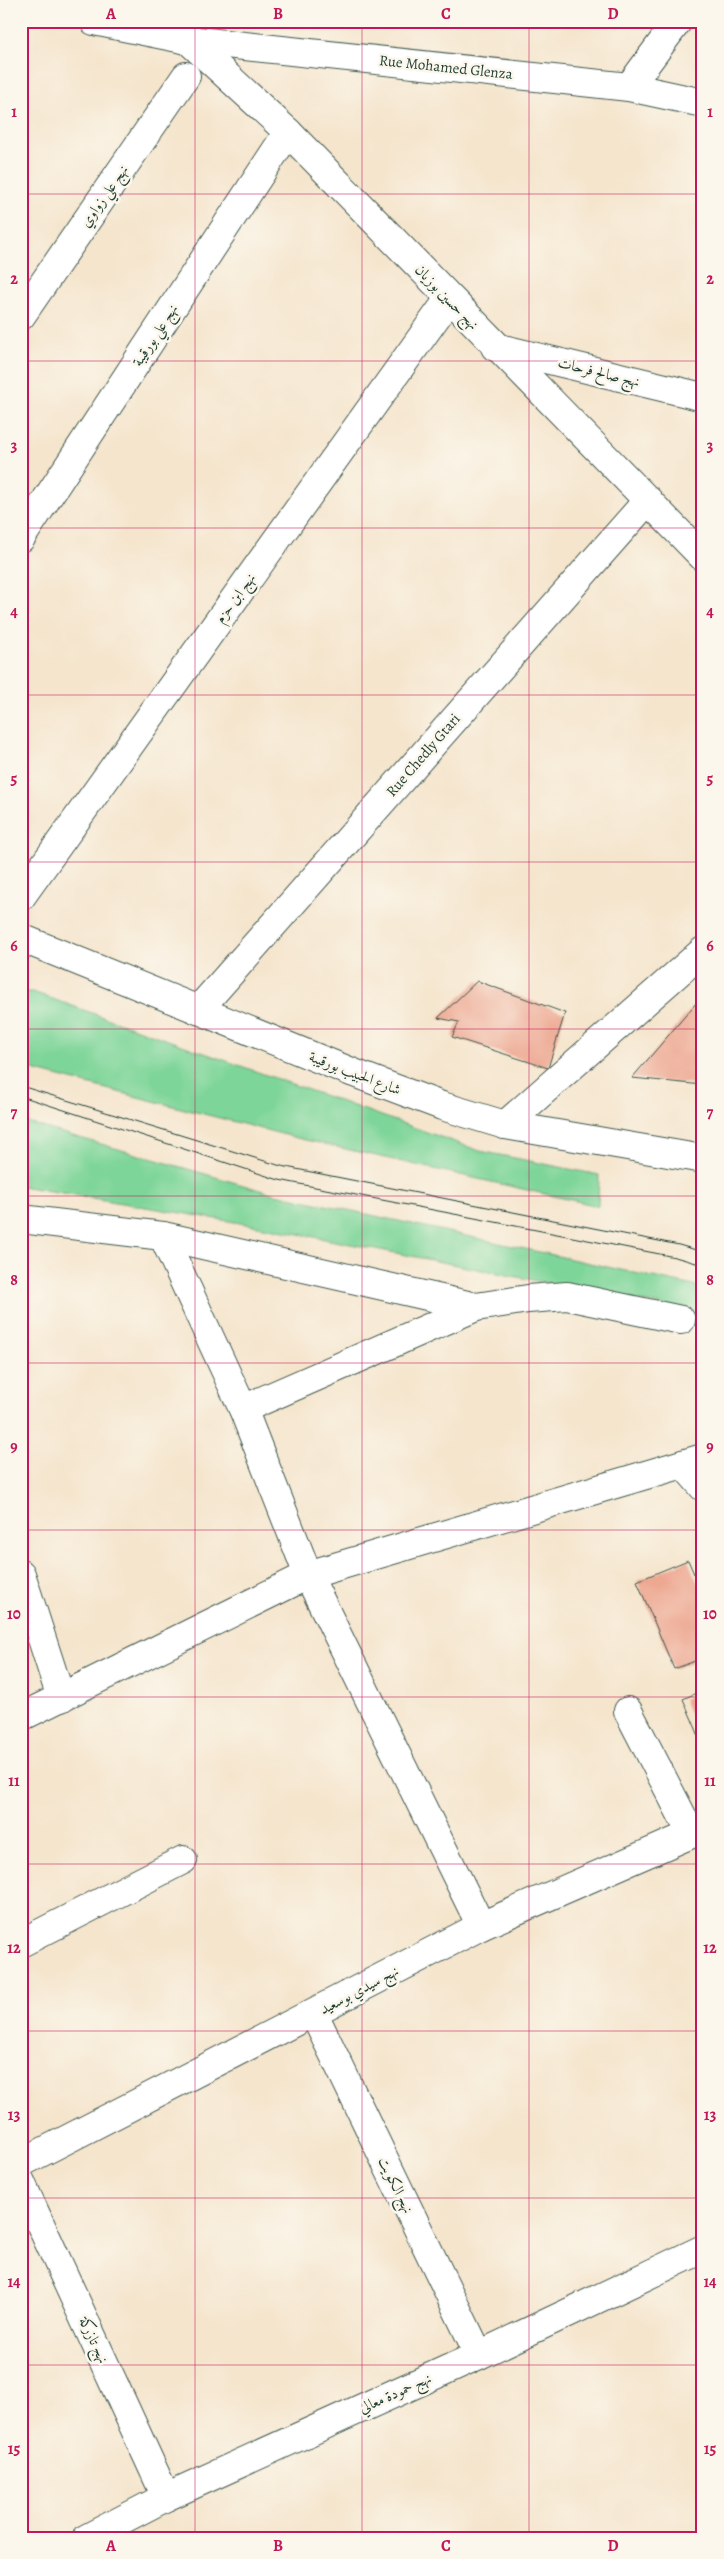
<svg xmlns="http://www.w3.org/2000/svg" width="724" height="2559" viewBox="0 0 724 2559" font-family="Alegreya,Amiri,serif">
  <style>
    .green { fill: #7ed599; stroke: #4e8966 }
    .building { fill: #eda892 }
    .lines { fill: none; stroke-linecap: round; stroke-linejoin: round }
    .minor-casing { stroke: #3f564b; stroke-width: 30 }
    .major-casing { stroke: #3f564b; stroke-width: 30 }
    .minor { stroke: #fff; stroke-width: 28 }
    .major { stroke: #fff; stroke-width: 28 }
    .tram { stroke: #1f3d34; stroke-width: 1 }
    .grid { fill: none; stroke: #c2185b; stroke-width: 1; stroke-opacity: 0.55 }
    .labels { text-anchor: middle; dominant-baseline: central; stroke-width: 5; stroke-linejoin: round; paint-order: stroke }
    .street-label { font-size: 15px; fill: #1f3d34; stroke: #fbf7ec }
    .neatline { fill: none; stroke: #c2185b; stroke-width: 2 }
    .grid-label { font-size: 16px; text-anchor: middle; font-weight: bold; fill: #c2185b }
  </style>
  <rect width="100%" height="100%" fill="#fbf7ec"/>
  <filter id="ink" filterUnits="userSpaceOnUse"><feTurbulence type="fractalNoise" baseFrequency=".02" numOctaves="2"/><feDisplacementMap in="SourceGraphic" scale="10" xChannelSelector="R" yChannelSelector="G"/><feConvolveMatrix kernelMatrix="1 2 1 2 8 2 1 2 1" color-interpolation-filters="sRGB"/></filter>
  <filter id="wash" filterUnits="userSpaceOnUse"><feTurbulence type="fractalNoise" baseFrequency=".0096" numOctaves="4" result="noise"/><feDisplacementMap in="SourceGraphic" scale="20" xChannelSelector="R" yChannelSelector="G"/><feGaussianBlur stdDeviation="1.12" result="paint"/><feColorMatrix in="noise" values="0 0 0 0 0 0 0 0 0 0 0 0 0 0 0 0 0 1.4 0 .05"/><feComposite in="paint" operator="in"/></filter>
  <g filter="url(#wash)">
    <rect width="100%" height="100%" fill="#f5e5cd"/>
    <g class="green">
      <path d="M21 992H33L480 1151 599 1175 598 1206 301 1139 21 1067Z"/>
      <path d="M21 1121 271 1193 703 1288V1317L659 1305 264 1227 21 1186Z"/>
    </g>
    <g id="blocks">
      <g class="building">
        <path d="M477 981 565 1013 548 1068 452 1037 459 1022 438 1018Z"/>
        <path d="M703 995V1085L632 1078Z"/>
        <path d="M688 1560 703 1595V1658L674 1669 637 1581Z"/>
        <path d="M703 1690V1745L683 1699Z"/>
      </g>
    </g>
  </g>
  <g filter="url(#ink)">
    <use href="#blocks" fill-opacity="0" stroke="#3f564b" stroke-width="1"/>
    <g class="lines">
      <defs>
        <g id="minor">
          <path d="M94 21 188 40 629 87 703 103"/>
          <path d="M188 40 288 132 703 557"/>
          <path d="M629 87 678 21"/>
          <path d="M21 316 186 76"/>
          <path d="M495 347 703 397"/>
          <path d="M21 538 288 132"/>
          <path d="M21 897 449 299"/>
          <path d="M198 1010 648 500"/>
          <path d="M505 1125 703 951"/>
          <path d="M21 1219 163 1236 476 1307 528 1299 567 1296 681 1320"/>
          <path d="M163 1236 243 1409 308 1575 703 1458"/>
          <path d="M243 1409 476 1307"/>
          <path d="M683 1464 703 1487"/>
          <path d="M21 1574 61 1698"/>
          <path d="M628 1711 691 1833"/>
          <path d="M21 1717 308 1575 481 1926"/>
          <path d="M21 1943 183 1860"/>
          <path d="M314 2014 479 2355"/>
          <path d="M21 2163 481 1926 703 1829"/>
          <path d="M21 2182 166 2497"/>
          <path d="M87 2538 166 2497 479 2355 703 2249"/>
        </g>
        <path id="major" d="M21 938 354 1073 442 1106 505 1125 703 1159"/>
      </defs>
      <use href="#minor" class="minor-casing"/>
      <use href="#major" class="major-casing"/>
      <use href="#minor" class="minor"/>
      <use href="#major" class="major"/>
      <g class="tram">
        <path d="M21 1086 281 1166 679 1245 703 1252"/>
        <path d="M21 1096 279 1180 675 1257 703 1265"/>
      </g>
    </g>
  </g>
  <path class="grid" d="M195 21V2538M362 21V2538M529 21V2538M21 194H703M21 361H703M21 528H703M21 695H703M21 862H703M21 1029H703M21 1196H703M21 1363H703M21 1530H703M21 1697H703M21 1864H703M21 2031H703M21 2198H703M21 2365H703"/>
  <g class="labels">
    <g class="street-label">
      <text transform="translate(446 67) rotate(6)">Rue Mohamed Glenza</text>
      <text transform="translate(104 196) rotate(-55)">نهج علي زواوي</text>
      <text transform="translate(447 297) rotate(46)">نهج حسين بوزيان</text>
      <text transform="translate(155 335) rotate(-57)">نهج علي بورقيبة</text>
      <text transform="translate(599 372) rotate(14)">نهج صالح فرحات</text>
      <text transform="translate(235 598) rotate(-54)">نهج ابن حزم</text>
      <text transform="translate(423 755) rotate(-49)">Rue Chedly Gtari</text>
      <text transform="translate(355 1073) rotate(21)">شارع الحبيب بورقيبة</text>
      <text transform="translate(359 1990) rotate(-28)">نهج سيدي بوسعيد</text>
      <text transform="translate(396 2185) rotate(64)">نهج الكويت</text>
      <text transform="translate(94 2340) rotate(65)">نهج تازركة</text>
      <text transform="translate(395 2393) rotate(-24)">نهج حمودة معالي</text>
    </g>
  </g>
  <rect width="724" height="2559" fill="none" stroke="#fbf7ec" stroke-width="55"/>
  <rect x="28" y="28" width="668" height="2504" class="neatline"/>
  <g class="grid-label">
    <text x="111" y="19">A</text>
    <text x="278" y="19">B</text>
    <text x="446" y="19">C</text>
    <text x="613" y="19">D</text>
    <text x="14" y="117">1</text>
    <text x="710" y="117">1</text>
    <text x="14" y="284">2</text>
    <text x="710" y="284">2</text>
    <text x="14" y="451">3</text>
    <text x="710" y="451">3</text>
    <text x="14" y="617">4</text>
    <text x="710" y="617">4</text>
    <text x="14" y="784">5</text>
    <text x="710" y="784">5</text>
    <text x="14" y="951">6</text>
    <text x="710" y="951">6</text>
    <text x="14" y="1118">7</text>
    <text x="710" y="1118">7</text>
    <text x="14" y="1285">8</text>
    <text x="710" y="1285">8</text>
    <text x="14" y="1452">9</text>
    <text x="710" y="1452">9</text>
    <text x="14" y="1619">10</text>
    <text x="710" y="1619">10</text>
    <text x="14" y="1786">11</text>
    <text x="710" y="1786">11</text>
    <text x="14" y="1953">12</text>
    <text x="710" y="1953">12</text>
    <text x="14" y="2120">13</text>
    <text x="710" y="2120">13</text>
    <text x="14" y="2287">14</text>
    <text x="710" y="2287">14</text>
    <text x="14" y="2454">15</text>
    <text x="710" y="2454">15</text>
    <text x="111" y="2551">A</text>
    <text x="278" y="2551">B</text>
    <text x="446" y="2551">C</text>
    <text x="613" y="2551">D</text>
  </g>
</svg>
